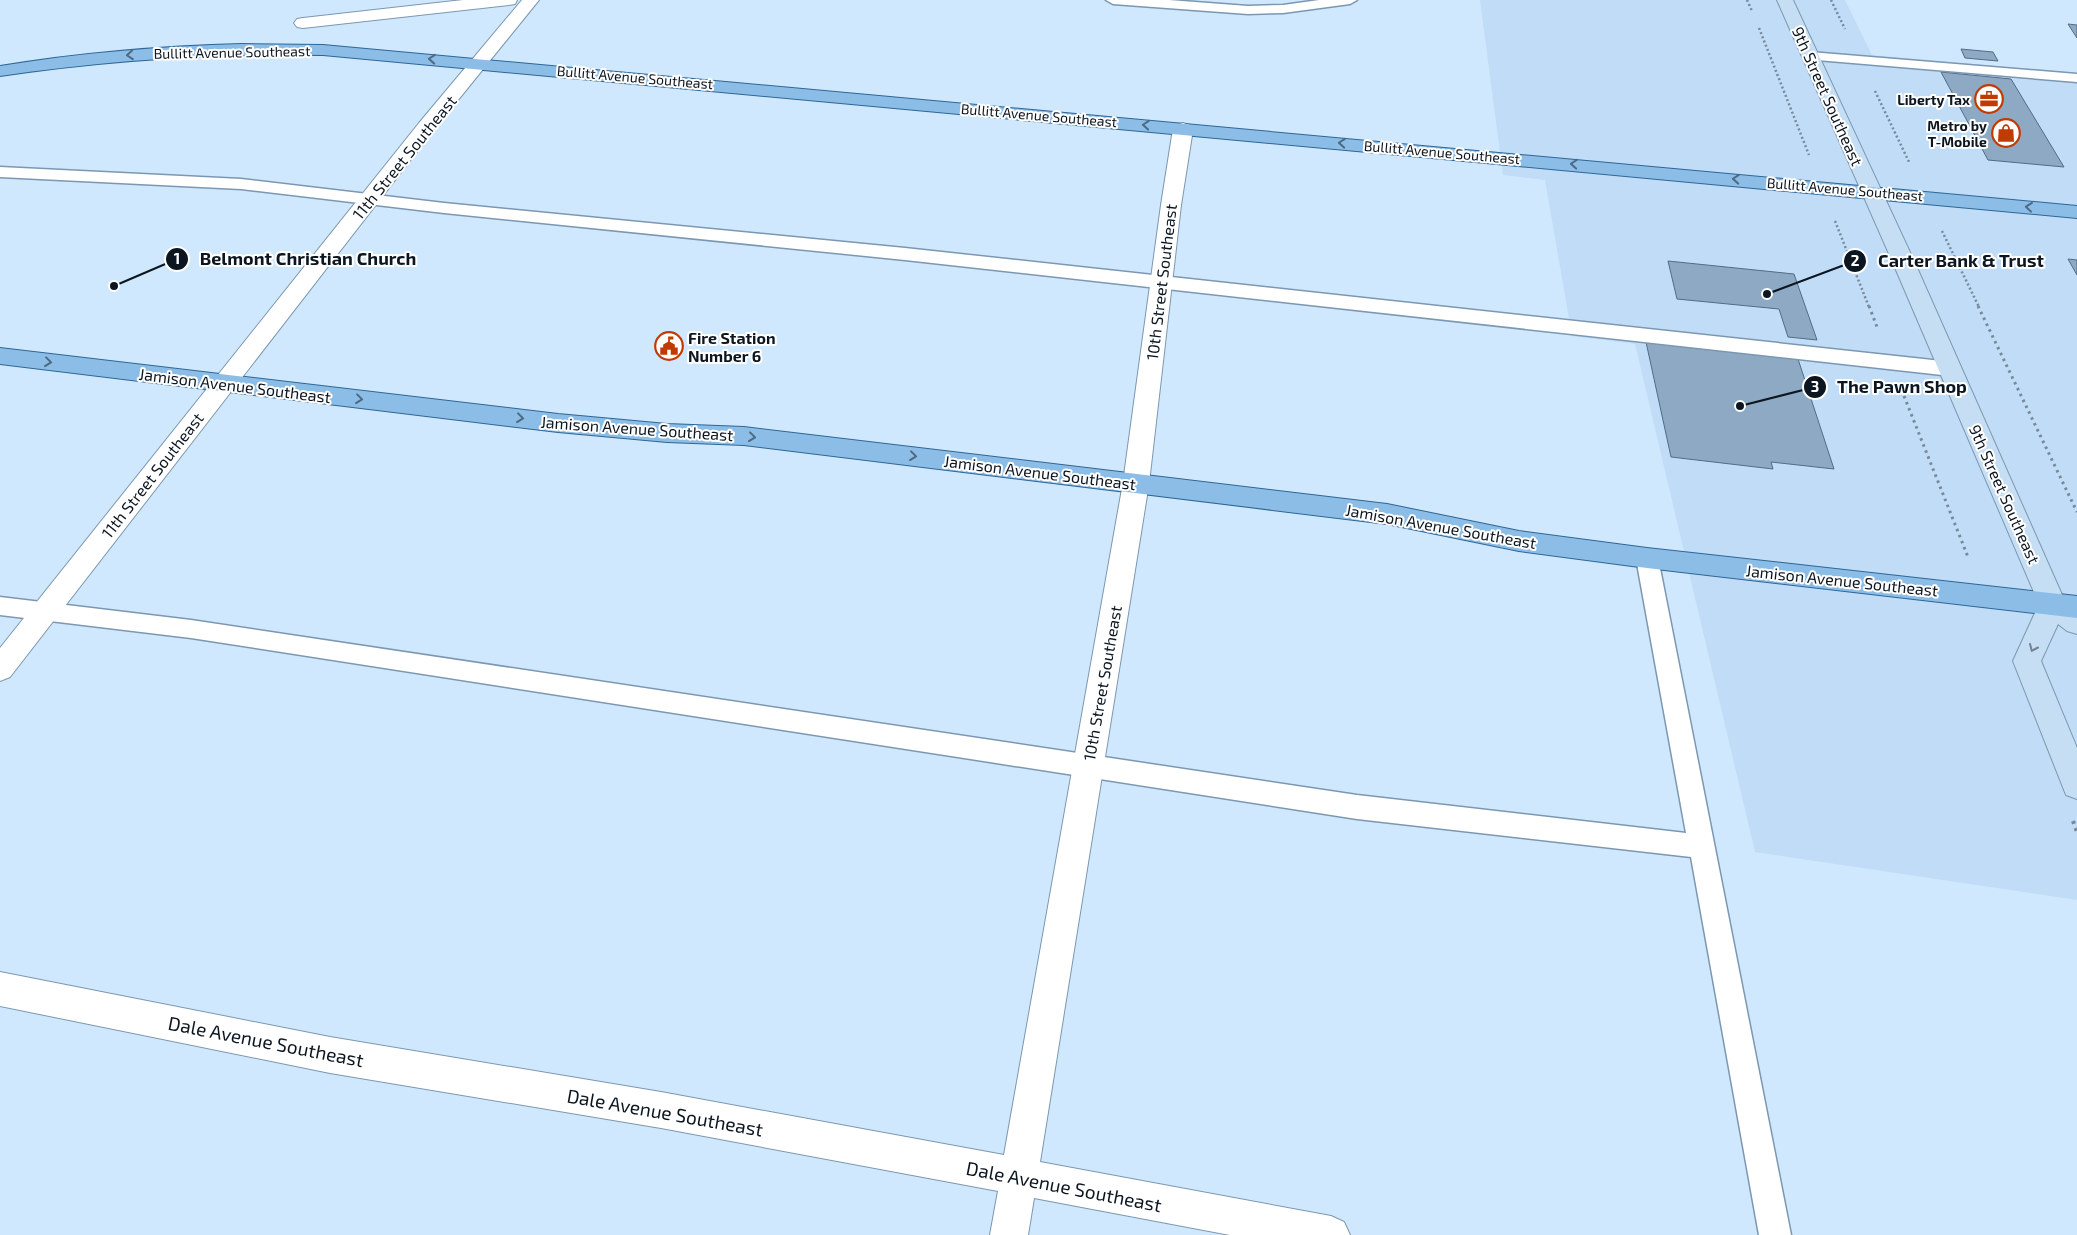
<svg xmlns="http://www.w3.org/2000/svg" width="2077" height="1235" viewBox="0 0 2077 1235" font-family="'Exo 2',sans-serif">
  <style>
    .built { fill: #c0dcf7 }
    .building { fill: #8ea9c4; stroke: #526c84 }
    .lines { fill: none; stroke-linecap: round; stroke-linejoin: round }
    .lane-casing { stroke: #7c97b1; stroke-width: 3 }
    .street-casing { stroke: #7c97b1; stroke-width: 2 }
    .secondary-casing { stroke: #7c97b1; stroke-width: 2 }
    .primary-casing { stroke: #2e6696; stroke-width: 2 }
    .path-far2 { stroke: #78899a; stroke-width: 2.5; stroke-dasharray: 2 2.5; stroke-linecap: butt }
    .path-far1 { stroke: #78899a; stroke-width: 3; stroke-dasharray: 2.5 4; stroke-linecap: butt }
    .path { stroke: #78899a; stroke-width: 4; stroke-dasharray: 3 4.5; stroke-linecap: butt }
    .lane { fill: #fff; fill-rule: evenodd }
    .street { fill: #fff; fill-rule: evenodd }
    .secondary { fill: #c6def3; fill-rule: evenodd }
    .primary { fill: #8cbde6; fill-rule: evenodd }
    .oneway { stroke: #4c6a83 }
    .oneway2 { stroke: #728494 }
    .labels { text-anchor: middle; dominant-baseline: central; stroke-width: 4; stroke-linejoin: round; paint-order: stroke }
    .far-street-label { font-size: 14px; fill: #0c1620; stroke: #fff }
    .far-poi-label { font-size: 14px; font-weight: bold; fill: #0c1620; stroke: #fff; text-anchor: end }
    .street-label { font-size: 16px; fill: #0c1620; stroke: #fff }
    .poi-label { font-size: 16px; font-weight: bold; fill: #0c1620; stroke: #fff; text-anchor: start }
    .near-street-label { font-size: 19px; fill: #0c1620; stroke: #fff }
    .leader { fill: none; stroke: #0c1620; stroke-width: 2 }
    .callout-dot { fill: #0c1620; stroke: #fff; stroke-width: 2 }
    .mark-label { font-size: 15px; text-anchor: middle; font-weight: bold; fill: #fff }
    .callout-label { font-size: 18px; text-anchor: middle; font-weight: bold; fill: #0c1620; stroke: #fff; stroke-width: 4; stroke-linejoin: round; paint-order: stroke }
  </style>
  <rect width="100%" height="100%" fill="#d0e8fe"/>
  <path class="built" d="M1480 0H1845L1872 55 2077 73V900L1755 852 1635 344 1572 336 1545 180 1503 175Z"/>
  <g class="building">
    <path d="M2068 24 2077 25V38Z"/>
    <path d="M1961 49 1993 52 1998 61 1965 58Z"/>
    <path d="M1941 72 2011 79 2064 167 1988 160Z"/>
    <path d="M2068 259 2077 260V275Z"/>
    <path d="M1668 261 1794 274 1817 340 1788 337 1779 309 1677 299Z"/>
    <path d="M1646 342 1798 359 1834 469 1771 462 1773 469 1671 457Z"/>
  </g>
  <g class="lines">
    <defs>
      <g id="lane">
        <path d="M1106 0H1169L1248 6 1283 5 1319 0H1357L1350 4 1283 13 1248 14 1113 4Z"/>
        <path d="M1810 52 2077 74V82L1805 59 1803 56Z"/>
        <path d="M0 167 241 179 444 203 905 248 1951 362 1958 364 1961 369 1958 374 1951 376 905 260 444 213 241 189 0 177Z"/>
        <path d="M1647 549 1655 552 1658 558 1791 1235H1759L1691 857 1357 819 191 638 0 615V597L191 620 1357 795 1686 833 1636 558 1639 552Z"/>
      </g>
      <g id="street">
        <path d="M463 0H517L515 4 509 5 303 28 297 27 294 23 297 19 303 18Z"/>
        <path d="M522 0H539L433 131 10 677 0 681V648L419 123Z"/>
        <path d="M1183 123 1190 125 1193 129 1181 205 1149 483 1040 1162 1331 1216 1344 1222 1350 1235H1230L1034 1198 1028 1235H990L998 1191 661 1128 330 1073 0 1006V972L330 1037 661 1092 1004 1155 1123 483 1161 205 1173 129 1176 125Z"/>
      </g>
      <path id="secondary" d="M1777 0H1793L1915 263 2063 597 2077 607V634L2067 631 2058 624 2041 661 2077 748V799L2066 795 2013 661 2039 604 1893 263Z"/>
      <g id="primary">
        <path d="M242 44 323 45 2077 206V218L323 55C214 53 107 60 0 76V66C80 53 161 46 242 44Z"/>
        <path d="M0 348 558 414 667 424 744 427 1387 504 1519 531 1647 548 2077 596V618L1647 568 1519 551 1387 524 744 445 667 442 558 432 0 364Z"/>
      </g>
    </defs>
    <use href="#lane" class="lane-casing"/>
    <use href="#street" class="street-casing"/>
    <use href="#secondary" class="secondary-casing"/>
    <use href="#primary" class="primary-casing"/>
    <g class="path-far2">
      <path d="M1747 0 1752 11"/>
      <path d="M1831 0 1845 29"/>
      <path d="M1759 28 1809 155"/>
      <path d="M1875 91 1910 164"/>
      <path d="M1835 221 1869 307"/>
      <path d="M1942 231 1979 307"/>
    </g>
    <g class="path-far1">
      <path d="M1869 306 1877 327"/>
      <path d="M1978 306 2077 512"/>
      <path d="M1904 396 1968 557"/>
    </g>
    <path class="path" d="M2073 821 2077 832"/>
    <use href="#lane" class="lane"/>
    <use href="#street" class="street"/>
    <use href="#secondary" class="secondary"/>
    <use href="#primary" class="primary"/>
  </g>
  <defs><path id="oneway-chevron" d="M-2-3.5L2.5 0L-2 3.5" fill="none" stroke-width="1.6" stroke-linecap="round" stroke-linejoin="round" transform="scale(1.25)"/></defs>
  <g class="oneway">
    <use href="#oneway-chevron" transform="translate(130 55) rotate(176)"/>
    <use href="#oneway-chevron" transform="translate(432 59) rotate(-175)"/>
    <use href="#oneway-chevron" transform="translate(1146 125) rotate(-175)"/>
    <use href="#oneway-chevron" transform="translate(1342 143) rotate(-175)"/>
    <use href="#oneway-chevron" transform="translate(1574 164) rotate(-175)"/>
    <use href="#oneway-chevron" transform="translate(1736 179) rotate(-175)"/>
    <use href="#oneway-chevron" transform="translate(2029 207) rotate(-174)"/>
    <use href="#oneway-chevron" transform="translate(48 362) rotate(7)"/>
    <use href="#oneway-chevron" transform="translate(359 399) rotate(7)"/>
    <use href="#oneway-chevron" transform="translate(520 418) rotate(7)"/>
    <use href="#oneway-chevron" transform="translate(752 437) rotate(7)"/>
    <use href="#oneway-chevron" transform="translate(913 456) rotate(7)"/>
  </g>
  <use class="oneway2" href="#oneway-chevron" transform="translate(2033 648) rotate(114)"/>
  <defs>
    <symbol id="office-ring" viewBox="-11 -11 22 22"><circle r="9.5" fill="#fff" stroke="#c13a00" stroke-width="1.5"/><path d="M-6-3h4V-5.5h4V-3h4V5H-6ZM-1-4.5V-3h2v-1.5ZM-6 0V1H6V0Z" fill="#c13a00"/></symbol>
    <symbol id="shop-ring" viewBox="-11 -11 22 22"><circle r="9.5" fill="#fff" stroke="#c13a00" stroke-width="1.5"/><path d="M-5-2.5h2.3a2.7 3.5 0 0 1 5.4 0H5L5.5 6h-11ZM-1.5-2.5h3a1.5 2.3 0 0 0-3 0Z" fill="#c13a00"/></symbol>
    <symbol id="civic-ring" viewBox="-11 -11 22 22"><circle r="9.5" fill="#fff" stroke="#c13a00" stroke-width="1.5"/><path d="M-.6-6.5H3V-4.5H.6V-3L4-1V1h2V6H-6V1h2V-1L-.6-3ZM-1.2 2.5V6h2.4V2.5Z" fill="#c13a00"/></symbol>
  </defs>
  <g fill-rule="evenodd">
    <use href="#office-ring" x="1973" y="83" width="32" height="32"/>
    <use href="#shop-ring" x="1990" y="117" width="32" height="32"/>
    <use href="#civic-ring" x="653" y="330" width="32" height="32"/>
  </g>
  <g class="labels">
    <g class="far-street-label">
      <text transform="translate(232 52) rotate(-1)">Bullitt Avenue Southeast</text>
      <text transform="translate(635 77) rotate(5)">Bullitt Avenue Southeast</text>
      <text transform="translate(1039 115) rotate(5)">Bullitt Avenue Southeast</text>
      <text transform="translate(1442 152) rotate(5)">Bullitt Avenue Southeast</text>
      <text transform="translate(1845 189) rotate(5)">Bullitt Avenue Southeast</text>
    </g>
    <g class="far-poi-label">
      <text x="1970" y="99">Liberty Tax</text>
      <text x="1987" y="125">Metro by<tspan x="1987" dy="16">T-Mobile</tspan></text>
    </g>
    <g class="street-label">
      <text transform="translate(1828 96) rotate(66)">9th Street Southeast</text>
      <text transform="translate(404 157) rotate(-51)">11th Street Southeast</text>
      <text transform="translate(1161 282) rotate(-83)">10th Street Southeast</text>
      <text transform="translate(235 385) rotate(7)">Jamison Avenue Southeast</text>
      <text transform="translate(637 428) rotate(4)">Jamison Avenue Southeast</text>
      <text transform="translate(1040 472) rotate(7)">Jamison Avenue Southeast</text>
      <text transform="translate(152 475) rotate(-52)">11th Street Southeast</text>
      <text transform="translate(2005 494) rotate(66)">9th Street Southeast</text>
      <text transform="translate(1441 526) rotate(10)">Jamison Avenue Southeast</text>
      <text transform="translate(1842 580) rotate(6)">Jamison Avenue Southeast</text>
      <text transform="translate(1102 683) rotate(-80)">10th Street Southeast</text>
    </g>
    <g class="poi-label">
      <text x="688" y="337">Fire Station<tspan x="688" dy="18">Number 6</tspan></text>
    </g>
    <g class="near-street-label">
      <text transform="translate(266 1041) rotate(11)">Dale Avenue Southeast</text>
      <text transform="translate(665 1112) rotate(10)">Dale Avenue Southeast</text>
      <text transform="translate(1064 1186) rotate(11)">Dale Avenue Southeast</text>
    </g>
  </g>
  <path class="leader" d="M114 286L177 259M1767 294L1855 261M1740 406L1815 387"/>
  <g class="callout-dot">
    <circle cx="114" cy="286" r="5"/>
    <circle cx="1767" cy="294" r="5"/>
    <circle cx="1740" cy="406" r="5"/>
    <circle cx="177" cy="259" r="12"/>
    <circle cx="1855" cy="261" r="12"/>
    <circle cx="1815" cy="387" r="12"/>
  </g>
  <g class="mark-label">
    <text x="177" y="264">1</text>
    <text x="1855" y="266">2</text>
    <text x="1815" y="392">3</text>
  </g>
  <g class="callout-label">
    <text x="308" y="265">Belmont Christian Church</text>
    <text x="1961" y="267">Carter Bank &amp; Trust</text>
    <text x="1902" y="393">The Pawn Shop</text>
  </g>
</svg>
